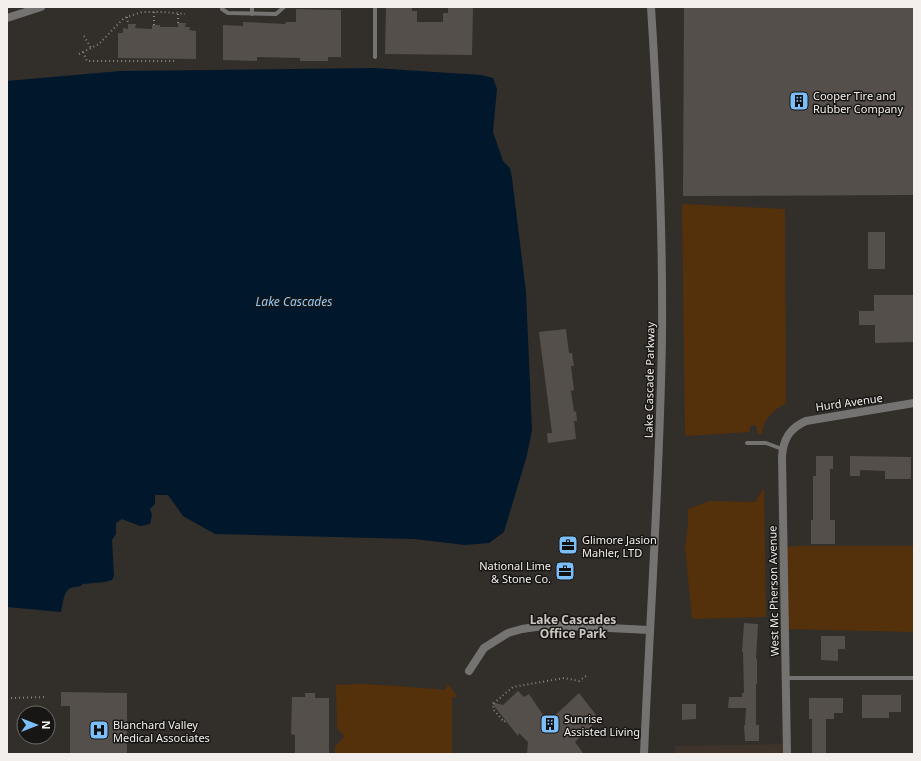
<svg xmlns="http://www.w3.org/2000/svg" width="921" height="761" viewBox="0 0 921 761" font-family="'Noto Sans',sans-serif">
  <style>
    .built { fill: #3e342c }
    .green { fill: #55310b }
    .water { fill: #01182c }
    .building { fill: #554f4b }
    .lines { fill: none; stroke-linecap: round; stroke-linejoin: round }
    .path { stroke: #898581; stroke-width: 2; stroke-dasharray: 1 3; stroke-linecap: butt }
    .service { stroke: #757371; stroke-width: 4 }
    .minor { stroke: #757371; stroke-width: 8 }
    .tertiary { stroke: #757371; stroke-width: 8 }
    .labels { text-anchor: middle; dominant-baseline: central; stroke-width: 3; stroke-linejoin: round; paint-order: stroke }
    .poi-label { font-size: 11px; fill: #f2efec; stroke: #181614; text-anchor: start }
    .street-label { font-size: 11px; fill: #f2efec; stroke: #181614 }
    .water-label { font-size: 12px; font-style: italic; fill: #91c9fd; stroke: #181614 }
    .neighbourhood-label { font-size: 12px; font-weight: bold; fill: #ccc6c1; stroke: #181614 }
  </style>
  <rect width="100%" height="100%" fill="#322e2a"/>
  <path class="built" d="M787 744V754H675V746Z"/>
  <g class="green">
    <path d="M682 204 785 209 786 403C773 411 763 419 762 434H758L756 425 750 426V432L685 436Z"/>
    <path d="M764 488 766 617 692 619 685 547 688 526V509L709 501 755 502Z"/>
    <path d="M800 546H914V632L785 629 783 547Z"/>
    <path d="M362 684 398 686 446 690V686L448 684 457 696 452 698V754H335V747L344 736 337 728 336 685Z"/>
  </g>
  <path class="water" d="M374 68 481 75 493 78 497 89 493 132 503 161 510 168 512 178 526 292 532 430 527 455 504 532 489 543 465 545 414 539 215 534 183 516 168 495H155V504L150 509 152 515 150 524 140 526 122 519 116 523V534L112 540 114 576 112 580 105 582 83 584C79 588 76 586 71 588 63 591 63 605 61 612L7 607V81L120 71Z"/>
  <g class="building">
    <path d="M386 7H412V11H417V22H443V13H448V7H473L472 55 385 54Z"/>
    <path d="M684 7H914V195L683 196Z"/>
    <path d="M296 9 341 10V57H328V61H300V58L257 57V61L223 60V25L243 26V22L285 24 286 22H296Z"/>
    <path d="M178 23H186L185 27H190L189 30 196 31V59L118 58V33H123V28L128 29V24H136L135 28 152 29V25H160V27H178Z"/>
    <rect x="868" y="232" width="17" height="37"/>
    <path d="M874 295H914V342L875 343V325H859V311H874Z"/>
    <path d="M566 329 569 353H572L574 366H571L574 390 571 391 574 412 576 411 577 421H574L576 439 548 443 547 433H552L539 332Z"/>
    <path d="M816 456H833V469H830V520H835V544H811V520H813V476H816Z"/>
    <path d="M850 456 911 457V479H885V471L860 470V476H850Z"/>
    <path d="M744 623 758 624 756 659H757V684H756V725H759V741H745L744 725H745L746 708H728L729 697H742V693H744L743 652H742Z"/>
    <path d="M821 636H845V649H838V661L821 660Z"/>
    <path d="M518 691 524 697 529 694 548 722 579 693 596 715 589 721 593 725 575 742 584 754H527L528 742 519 733 518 736 491 702 503 705Z"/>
    <path d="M61 692 127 693V754H70V706H61Z"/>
    <path d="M305 693H315V698H329V754H295V735L291 734 292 697H305Z"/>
    <path d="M862 695H901V712H889V718H862Z"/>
    <path d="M809 698H843V713H834V719H826V754H812V719H809Z"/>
    <path d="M682 704H696V719L682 720Z"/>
  </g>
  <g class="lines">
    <g class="path">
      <path d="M154 12V25"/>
      <path d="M127 17 128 24"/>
      <path d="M178 23V13"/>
      <path d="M84 36 91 48"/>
      <path d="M83 52 87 61H175V59"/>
      <path d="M79 54 99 44 124 18 142 12H163L185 14"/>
      <path d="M11 698 45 697"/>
      <path d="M505 721 504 722 493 709 494 703 513 687 564 678 579 681 586 676"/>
    </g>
    <g class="service">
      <path d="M222 7V9L228 13 276 14 284 7"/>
      <path d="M252 14V7"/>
      <path d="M375 57V7"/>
      <path d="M747 443H766L782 449"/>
      <path d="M786 678H914"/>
    </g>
    <path class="minor" d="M469 671 484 648 508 633 522 629 550 625 649 630"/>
    <g class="tertiary">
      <path d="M7 18 41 7"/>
      <path d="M644 754C650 615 660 476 662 337 663 227 658 117 651 7"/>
      <path d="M787 754 782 457C783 439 790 428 806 421L914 403"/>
    </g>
  </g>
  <defs>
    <symbol id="building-square" viewBox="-11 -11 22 22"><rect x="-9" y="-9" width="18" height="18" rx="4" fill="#7cbef9" stroke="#181614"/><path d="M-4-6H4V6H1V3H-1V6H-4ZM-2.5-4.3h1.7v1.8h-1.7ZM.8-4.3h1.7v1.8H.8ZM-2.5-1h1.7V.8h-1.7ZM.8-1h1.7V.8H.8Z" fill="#111"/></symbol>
    <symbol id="office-square" viewBox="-11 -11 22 22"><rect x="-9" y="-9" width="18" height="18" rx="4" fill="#7cbef9" stroke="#181614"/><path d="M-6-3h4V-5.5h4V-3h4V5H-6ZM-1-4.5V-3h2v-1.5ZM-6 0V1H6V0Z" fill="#111"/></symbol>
    <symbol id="hospital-square" viewBox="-11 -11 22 22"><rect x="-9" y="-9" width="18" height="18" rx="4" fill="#7cbef9" stroke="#181614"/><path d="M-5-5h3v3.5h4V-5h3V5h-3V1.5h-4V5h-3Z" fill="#111"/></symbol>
  </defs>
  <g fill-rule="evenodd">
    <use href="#building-square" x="788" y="90" width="22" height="22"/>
    <use href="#office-square" x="557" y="534" width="22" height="22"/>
    <use href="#office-square" x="554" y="560" width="22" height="22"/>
    <use href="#building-square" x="539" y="713" width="22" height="22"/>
    <use href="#hospital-square" x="88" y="719" width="22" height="22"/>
  </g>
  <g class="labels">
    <g class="poi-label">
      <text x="813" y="95">Cooper Tire and<tspan x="813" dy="13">Rubber Company</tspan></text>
      <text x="582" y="539">Glimore Jasion<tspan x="582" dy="13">Mahler, LTD</tspan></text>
      <text x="551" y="565" text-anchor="end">National Lime<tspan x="551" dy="13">&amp; Stone Co.</tspan></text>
      <text x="564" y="718">Sunrise<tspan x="564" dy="13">Assisted Living</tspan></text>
      <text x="113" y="724">Blanchard Valley<tspan x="113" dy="13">Medical Associates</tspan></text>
    </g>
    <g class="street-label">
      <text transform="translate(649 380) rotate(-89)">Lake Cascade Parkway</text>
      <text transform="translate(849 402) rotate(-8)">Hurd Avenue</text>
      <text transform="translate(773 591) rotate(-91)">West Mc Pherson Avenue</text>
    </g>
    <g class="water-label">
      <text x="294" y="301">Lake Cascades</text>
    </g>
    <g class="neighbourhood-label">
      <text x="573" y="619">Lake Cascades<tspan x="573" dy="14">Office Park</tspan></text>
    </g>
  </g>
  <rect width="921" height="761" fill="none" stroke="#f2efec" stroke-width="16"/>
  <g transform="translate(36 725) rotate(90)"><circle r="19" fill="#181614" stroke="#6f6d6a"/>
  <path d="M0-3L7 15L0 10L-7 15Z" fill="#7cbef9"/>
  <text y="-6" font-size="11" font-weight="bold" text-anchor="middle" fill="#f2efec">N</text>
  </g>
</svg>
